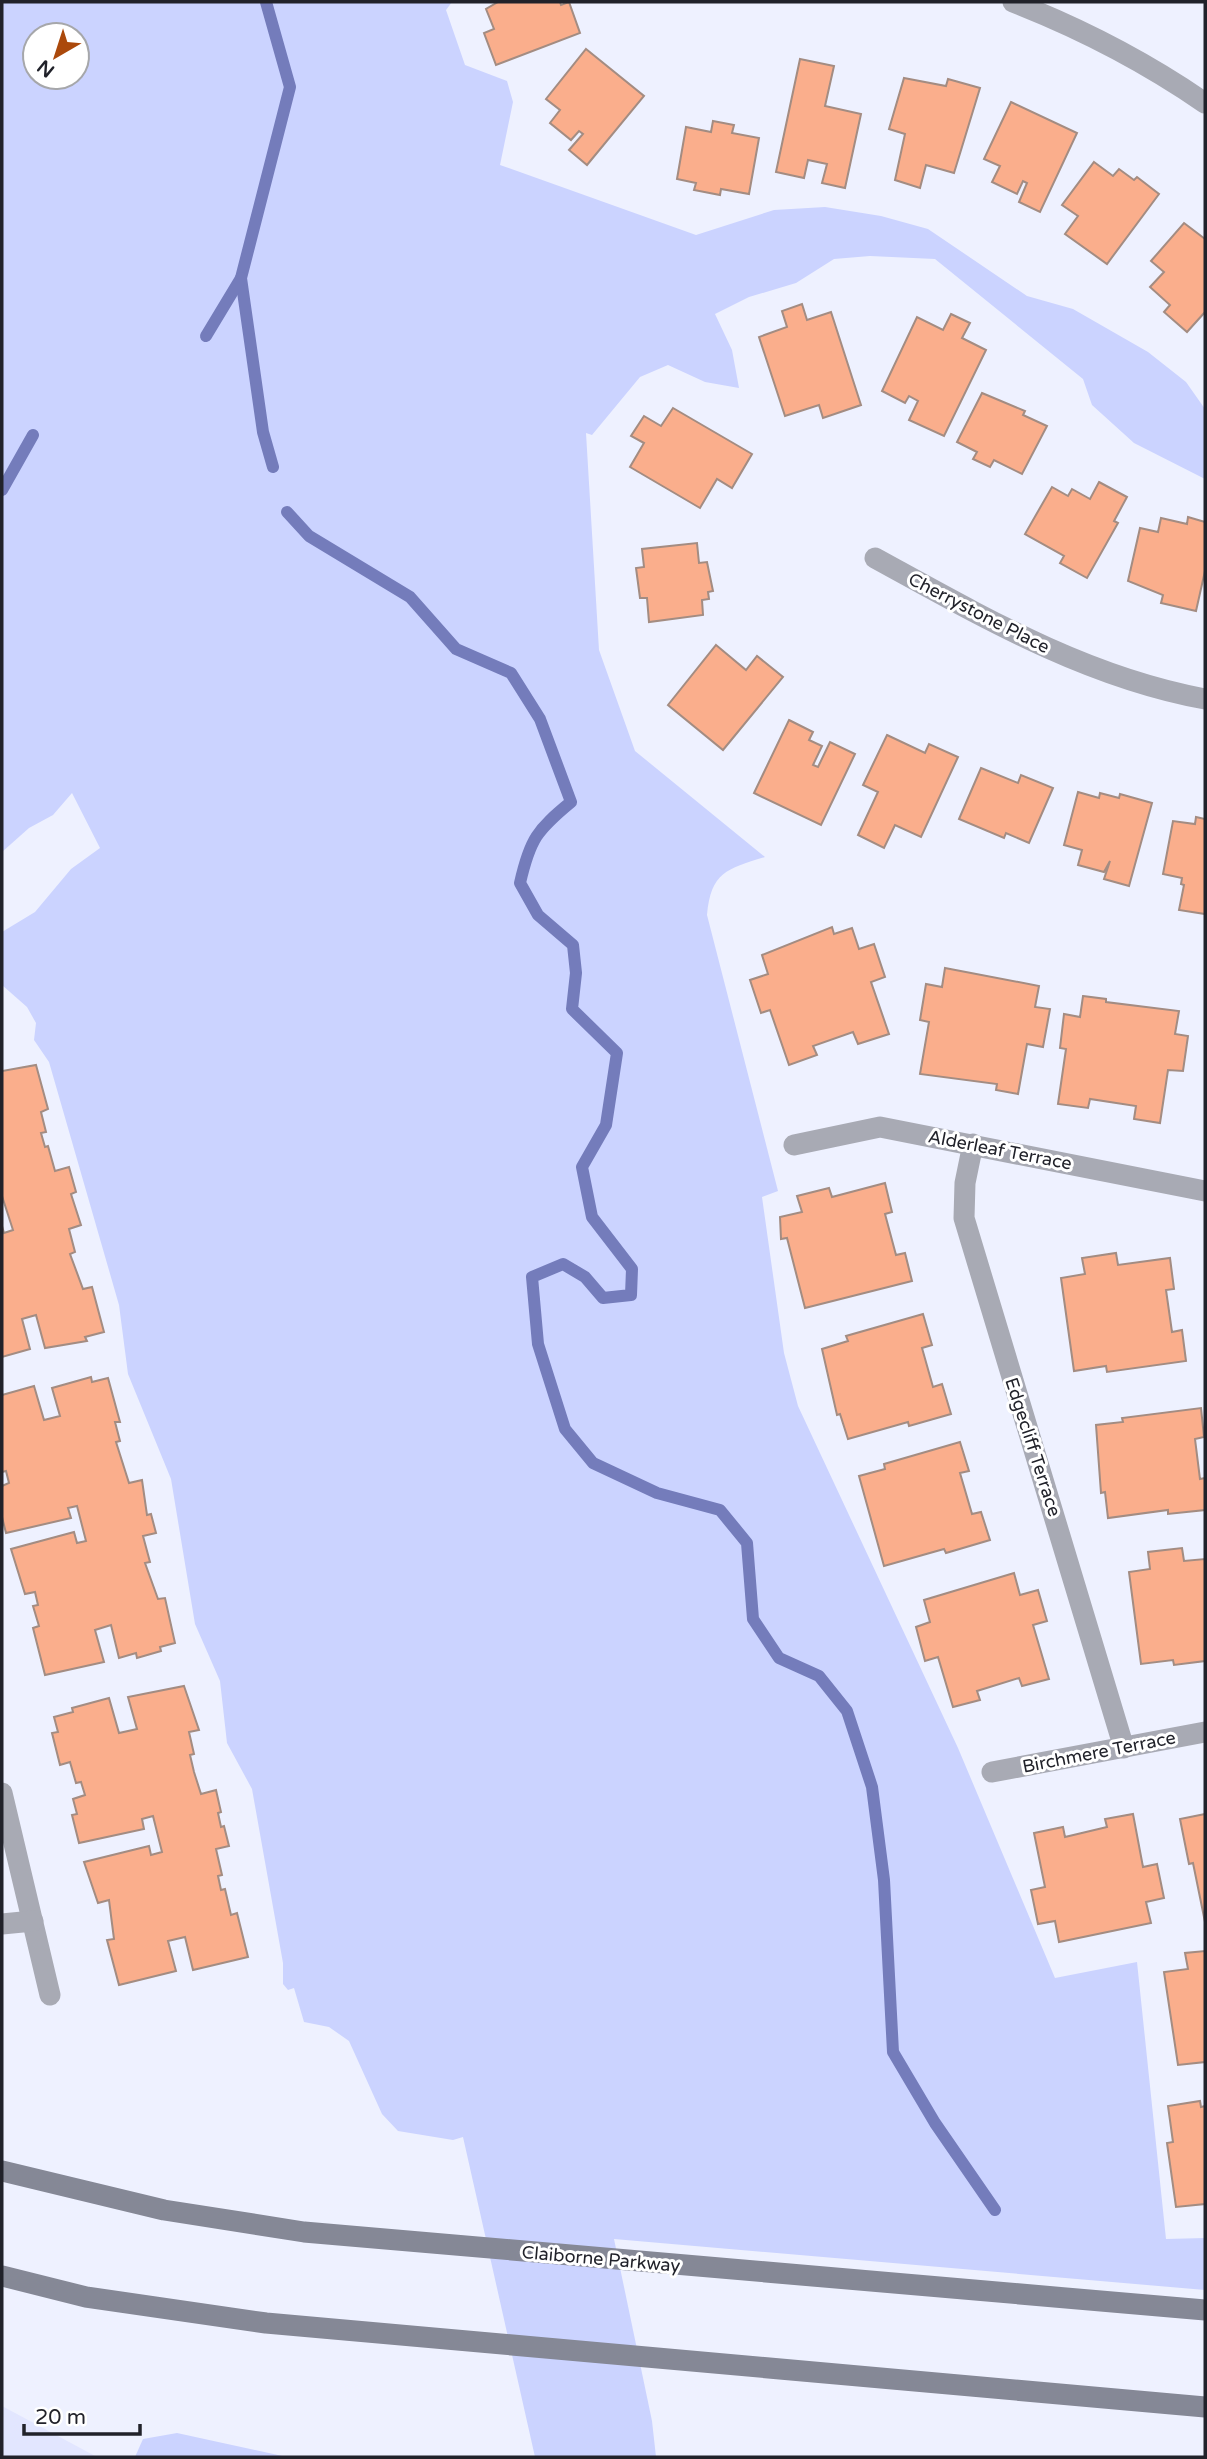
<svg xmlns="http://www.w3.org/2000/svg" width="1207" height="2459" viewBox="0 0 1207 2459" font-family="'Varela Round',sans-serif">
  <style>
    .built { fill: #e2e6ff }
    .green { fill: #cbd3ff; fill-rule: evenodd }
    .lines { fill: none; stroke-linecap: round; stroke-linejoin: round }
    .stream { stroke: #747cbb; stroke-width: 12 }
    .building { fill: #faae8c; stroke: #a38c82; stroke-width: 2 }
    .minor { stroke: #a8aab4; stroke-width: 21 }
    .secondary { stroke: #858896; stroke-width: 21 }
    .labels { text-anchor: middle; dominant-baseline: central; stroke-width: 6; stroke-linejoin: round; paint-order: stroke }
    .street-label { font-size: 18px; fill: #21222a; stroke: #fff }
  </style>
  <rect width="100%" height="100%" fill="#eef1ff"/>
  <path class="built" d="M2 2406 97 2457H2Z"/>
  <g class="green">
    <path d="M2 2H452L446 10 465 65 507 81 513 102 500 165 696 235 774 210 825 207 881 216 928 229 1027 296 1073 309 1148 352 1186 382 1205 409V479L1134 443 1092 405 1083 379 935 259 870 256 834 259 796 283 749 297 715 314 732 350 739 388 705 382 668 365 640 377 592 435 586 433 599 650 635 751 765 857C727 869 711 872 707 915L778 1191 762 1197 784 1353 798 1406 958 1748 1055 1978 1137 1962 1166 2239 1205 2238V2290L614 2239 652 2421 656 2457H535L463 2137 453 2140 398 2131 382 2114 349 2041 329 2027 304 2022 294 1988 288 1990 283 1984V1963L252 1789 227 1743 220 1681 195 1624 171 1479 128 1374 119 1305 49 1062 34 1040 36 1023 27 1007 2 985V932L35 912 71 869 100 848 72 793 53 815 29 828 2 852ZM35 35H77V77H35Z"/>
    <path d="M177 2433 287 2457H135L143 2439Z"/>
  </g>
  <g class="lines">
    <g class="stream">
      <path d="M266 2 290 87 241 278 263 432 273 467"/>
      <path d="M206 336 241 278"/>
      <path d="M2 490 33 435"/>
      <path d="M287 512 309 536 410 597 456 649 511 673 540 719 571 802C537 830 530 839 520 883L538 915 573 945 576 973 572 1009 617 1053 606 1125 582 1167 592 1217 632 1269 631 1295 603 1298 585 1277 563 1264 532 1277 538 1344 565 1429 593 1463 657 1493 720 1510 747 1543 753 1619 779 1658 819 1676 847 1711 872 1787 884 1880 893 2052 935 2123 995 2210"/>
    </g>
  </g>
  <g class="building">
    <path d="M498 2H560L561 5 569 2 580 33 496 65 484 33 494 29 486 9Z"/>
    <path d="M586 49 644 96 587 165 569 150 583 134 579 131 571 140 550 123 560 110 546 99Z"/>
    <path d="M800 59 834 66 825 106 861 114 845 188 822 183 827 164 808 160 804 178 776 172Z"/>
    <path d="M904 78 946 86 948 79 980 88 954 173 926 165 920 188 895 180 905 134 889 129Z"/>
    <path d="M1011 102 1077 133 1040 212 1019 202 1027 183 1023 181 1017 194 992 182 1000 166 984 159Z"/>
    <path d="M713 121 734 125 732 133 759 138 749 194 721 189 720 195 694 190 696 183 677 179 686 127 711 132Z"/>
    <path d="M1094 162 1113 176 1119 169 1134 180 1137 177 1159 194 1107 264 1065 234 1078 216 1062 205Z"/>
    <path d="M1184 223 1205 239V312L1187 332 1164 312 1170 305 1150 287 1164 272 1151 261Z"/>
    <path d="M802 304 807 320 831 312 861 405 823 418 819 405 785 416 759 337 787 327 782 311Z"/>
    <path d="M951 314 970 323 962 338 986 350 944 436 909 420 918 401 909 396 905 403 882 391 917 317 943 330Z"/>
    <path d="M982 393 1025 411 1023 415 1047 426 1022 474 994 460 990 467 973 459 977 452 957 442Z"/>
    <path d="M673 408 752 454 732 488 717 479 700 508 630 467 644 443 631 436 644 416 661 426Z"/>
    <path d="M1099 482 1127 497 1114 521 1118 523 1087 578 1060 563 1064 556 1025 534 1052 487 1068 496 1072 489 1090 499Z"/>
    <path d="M1188 517 1205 522V571L1196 611 1161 603 1163 595 1128 581 1140 528 1158 532 1161 518 1187 524Z"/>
    <path d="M697 543 699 563 707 562 713 591 708 592 709 599 702 600 703 615 649 622 647 598H640L636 568 644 567 642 549Z"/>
    <path d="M716 645 746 670 757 656 783 677 723 750 668 705Z"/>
    <path d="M789 720 813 732 809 740 822 746 813 765 818 767 830 742 855 754 821 825 754 793Z"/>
    <path d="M887 735 925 753 929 744 958 757 921 837 895 825 884 848 858 835 878 792 863 785Z"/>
    <path d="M981 768 1018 783 1021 775 1053 788 1029 843 1006 833 1004 838 959 819Z"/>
    <path d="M1078 792 1099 798 1100 793 1119 798 1120 794 1152 803 1129 886 1104 879 1110 861 1104 872 1078 865 1082 850 1064 845Z"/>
    <path d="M1196 817 1205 819V914L1179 910 1184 885 1181 884 1182 878 1163 874 1173 821 1195 824Z"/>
    <path d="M832 927 834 934 852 928 859 949 874 944 885 977 871 982 889 1034 858 1044 853 1032 813 1046 817 1055 789 1065 770 1010 761 1013 750 980 768 974 762 955Z"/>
    <path d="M945 968 1039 986 1035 1007 1050 1009 1043 1047 1027 1044 1018 1094 996 1090 997 1084 920 1074 929 1022 920 1020 926 984 942 987Z"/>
    <path d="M1083 996 1106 999V1002L1179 1011 1175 1034 1188 1036 1183 1071 1168 1070 1160 1123 1134 1119 1136 1106 1090 1099 1088 1108 1058 1104 1066 1049 1060 1048 1064 1014 1080 1017Z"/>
    <path d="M36 1065 48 1109 41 1112 46 1132 41 1133 45 1147 48 1146 55 1171 69 1167 76 1192 71 1194 81 1225 69 1229 75 1252 70 1254 83 1289 92 1287 104 1332 85 1337 87 1341 45 1348 36 1315 22 1319 30 1349 2 1357V1226L4 1233 13 1230 2 1196V1071Z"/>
    <path d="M885 1183 892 1212 885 1214 896 1255 905 1253 912 1281 805 1308 787 1238 781 1239 780 1217 802 1212 797 1196 829 1188 832 1197Z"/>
    <path d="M1116 1253 1118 1265 1170 1258 1174 1289 1166 1290 1172 1332 1182 1330 1186 1361 1107 1372 1106 1366 1074 1371 1061 1278 1085 1274 1082 1258Z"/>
    <path d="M923 1314 932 1345 922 1348 933 1387 942 1384 951 1414 909 1426 908 1422 848 1439 840 1414 837 1415 822 1349 848 1341 846 1336Z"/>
    <path d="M91 1377 92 1382 108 1378 120 1422H115L120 1441 116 1442 129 1483 142 1480 147 1515 151 1514 156 1533 143 1536 150 1562 145 1563 158 1599 165 1598 175 1643 160 1647 161 1651 137 1658 136 1653 119 1658 111 1625 95 1630 104 1662 45 1675 33 1628 39 1626 33 1606 38 1605 35 1592 25 1594 11 1549 74 1532 77 1543 86 1541 77 1506 68 1508 71 1518 6 1533 2 1517V1486L9 1483 6 1471 2 1472V1395L34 1386 44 1420 60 1416 52 1388Z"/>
    <path d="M1201 1408 1204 1437 1195 1439 1200 1479 1205 1478V1510L1168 1514V1510L1108 1518 1105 1492 1101 1493 1096 1425 1123 1422 1122 1418Z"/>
    <path d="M960 1442 969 1471 960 1473 972 1514 981 1512 990 1540 946 1553 944 1549 884 1566 859 1476 885 1469 884 1464Z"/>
    <path d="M1182 1548 1184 1561 1205 1559V1661L1174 1665 1173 1660 1141 1664 1129 1572 1150 1569 1148 1552Z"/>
    <path d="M1014 1573 1020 1595 1038 1590 1047 1621 1033 1625 1049 1679 1022 1686 1019 1678 977 1691 980 1700 953 1707 938 1657 925 1661 916 1627 930 1622 924 1600Z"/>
    <path d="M184 1686 199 1730 189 1732 194 1754 190 1755 194 1772 201 1794 216 1790 221 1812 218 1813 221 1827 224 1826 229 1846 216 1849 222 1875 218 1876 221 1890 225 1889 231 1915 237 1913 248 1957 193 1970 185 1937 168 1941 176 1971 119 1985 107 1940 114 1939 109 1900 98 1903 84 1862 149 1846 151 1855 162 1852 153 1816 142 1819 144 1829 79 1843 72 1815 77 1814 73 1799 85 1795 81 1782 76 1783 70 1762 60 1765 52 1733 58 1732 54 1717 73 1712 72 1708 109 1698 119 1733 137 1729 128 1697Z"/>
    <path d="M1133 1814 1143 1867 1157 1864 1164 1898 1146 1902 1151 1923 1059 1942 1055 1921 1038 1924 1031 1890 1045 1887 1034 1833 1063 1827 1065 1837 1107 1827 1105 1819Z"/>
    <path d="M1205 1814V1922L1193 1863 1189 1864 1180 1819Z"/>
    <path d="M1205 1951V2062L1178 2065 1164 1972 1188 1969 1185 1953Z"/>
    <path d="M1200 2101 1201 2107 1205 2106V2204L1176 2207 1167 2143 1173 2142 1168 2106Z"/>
  </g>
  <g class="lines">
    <g class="minor">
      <path d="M1013 2C1082 29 1144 61 1205 103"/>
      <path d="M875 558C981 616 1085 677 1205 699"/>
      <path d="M973 1144 965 1183 964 1218 1124 1748"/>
      <path d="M794 1145 880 1127 1205 1191"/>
      <path d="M992 1772 1205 1732"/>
      <path d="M2 1793 50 1995"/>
      <path d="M2 1924 33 1921"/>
    </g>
    <g class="secondary">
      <path d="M2 2171 164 2210 304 2232 1205 2310"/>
      <path d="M2 2276 86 2297 266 2323 1205 2407"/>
    </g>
  </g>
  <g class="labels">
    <g class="street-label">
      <text transform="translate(979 613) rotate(27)">Cherrystone Place</text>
      <text transform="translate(1000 1150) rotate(11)">Alderleaf Terrace</text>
      <text transform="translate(1033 1447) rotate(72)">Edgecliff Terrace</text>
      <text transform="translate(1099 1752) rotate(-11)">Birchmere Terrace</text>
      <text transform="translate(601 2259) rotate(5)">Claiborne Parkway</text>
    </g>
  </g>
  <rect width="1207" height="2459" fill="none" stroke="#21222a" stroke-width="7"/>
  <g transform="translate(56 56) rotate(219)"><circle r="33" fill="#ffffff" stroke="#a6a7aa" stroke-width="2"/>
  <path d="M0-5L12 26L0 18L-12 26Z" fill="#ab490c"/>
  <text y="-10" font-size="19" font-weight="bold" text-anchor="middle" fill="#21222a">N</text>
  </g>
  <path d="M24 2424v10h116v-10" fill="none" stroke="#21222a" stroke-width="3.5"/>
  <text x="35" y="2424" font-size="21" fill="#21222a" stroke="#ffffff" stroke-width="5" paint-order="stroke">20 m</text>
</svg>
